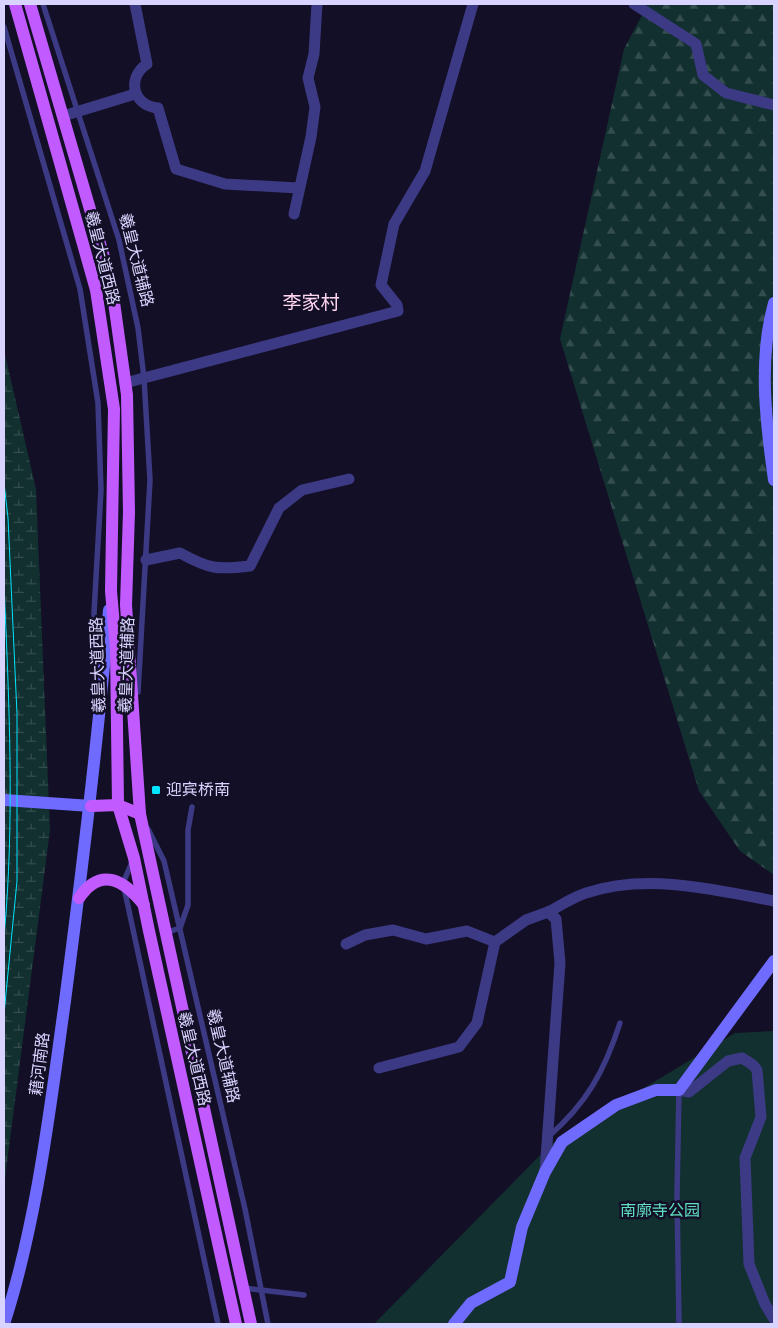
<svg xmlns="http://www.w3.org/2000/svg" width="778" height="1328" viewBox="0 0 778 1328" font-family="'Nunito Sans','Noto Sans SC',sans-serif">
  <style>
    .forest { fill: url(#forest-firs) }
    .wetland { fill: url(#wetland-marsh) }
    .green { fill: #12302f }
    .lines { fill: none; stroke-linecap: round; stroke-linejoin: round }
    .lane { stroke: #3d3a85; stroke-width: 5.5 }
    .street { stroke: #3d3a85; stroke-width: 11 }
    .secondary { stroke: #6f6bff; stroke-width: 12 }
    .primary { stroke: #c25bff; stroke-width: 12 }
    .tram { stroke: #00e5ff; stroke-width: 1 }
    .poi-dot { fill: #00e5ff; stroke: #130f26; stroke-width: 2 }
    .labels { text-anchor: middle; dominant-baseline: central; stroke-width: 5; stroke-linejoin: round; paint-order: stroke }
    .street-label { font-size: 16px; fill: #d9d4ff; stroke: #130f26 }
    .poi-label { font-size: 16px; fill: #d9d4ff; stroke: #130f26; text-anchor: start }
    .park-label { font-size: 16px; fill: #5fe0c0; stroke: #130f26 }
    .quarter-label { font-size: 19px; fill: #ffd6f0; stroke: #130f26 }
  </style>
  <defs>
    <pattern id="forest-firs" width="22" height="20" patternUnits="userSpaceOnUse" patternTransform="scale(1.25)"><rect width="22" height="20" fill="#12302f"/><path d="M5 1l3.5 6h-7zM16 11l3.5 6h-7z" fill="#344d4e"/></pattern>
    <pattern id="wetland-marsh" width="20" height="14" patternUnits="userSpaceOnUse" patternTransform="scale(1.25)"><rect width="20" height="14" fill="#12302f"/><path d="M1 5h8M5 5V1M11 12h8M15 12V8" fill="none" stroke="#344d4e"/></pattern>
  </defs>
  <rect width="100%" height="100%" fill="#130f26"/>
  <path class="forest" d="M648 4H774V875L740 851 699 791 560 339 624 49Z"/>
  <path class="wetland" d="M4 350 36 489 50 830 4 1186Z"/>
  <path class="green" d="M774 1031V1324H374L551 1144 735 1033Z"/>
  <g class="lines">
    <g class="lane">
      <path d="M43 4 119 240 138 328 144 378 150 480 138 692"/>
      <path d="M4 27 80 289 98 403 101 490 94 613 98 678"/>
      <path d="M148 829 164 861 245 1209 268 1324"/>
      <path d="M132 862 123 883 218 1324"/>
      <path d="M165 933 180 928 188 905V830L192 807"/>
      <path d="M548 1137C587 1103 604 1072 620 1023"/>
      <path d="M244 1288 304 1295"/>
      <path d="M679 1324 677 1195 679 1090"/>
    </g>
    <g class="street">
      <path d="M135 4 147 64C126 78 133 106 158 108L176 169 225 184 298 188"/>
      <path d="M634 4 696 44 703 75 726 93 774 105"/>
      <path d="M63 116 135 94"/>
      <path d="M294 214 311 137 315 107 308 78 314 54 317 4"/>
      <path d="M125 383 398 311 397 305 381 285 394 224 425 171 473 4"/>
      <path d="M146 560 180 553C209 569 217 570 250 566L279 508 302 490 349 479"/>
      <path d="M548 912C560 906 573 897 586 893 646 873 713 889 774 901"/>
      <path d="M346 944 365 935 393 930 426 939 467 931 495 942"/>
      <path d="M379 1068 459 1047 477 1023 495 942 526 920 548 912 556 919 560 963 545 1172"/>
      <path d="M679 1090 689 1092 728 1061 742 1058 753 1065 757 1070 761 1117 745 1158 749 1264 765 1304 774 1319"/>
    </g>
    <g class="secondary">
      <path d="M774 303C758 360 766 423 774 480"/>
      <path d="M4 800 91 806"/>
      <path d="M4 1324C37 1222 50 1108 65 1001 82 871 98 741 109 610"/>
      <path d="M454 1324 471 1303 510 1282 522 1227 545 1172 562 1142 616 1105 656 1090H679L774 961"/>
    </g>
    <g class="primary">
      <path d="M15 4 96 290 114 409 111 591 116 649 118 805 134 858 149 931 236 1324"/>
      <path d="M30 4 111 281 127 395 129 512 126 605 140 814 251 1324"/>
      <path d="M91 806 118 805 140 814"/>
      <path d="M79 898C101 866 124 880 144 905"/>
    </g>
    <g class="tram">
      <path d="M4 483 8 518 17 714V881L4 1014"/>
      <path d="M4 584C9 701 15 820 4 937"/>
    </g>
  </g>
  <rect class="poi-dot" x="151" y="785" width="10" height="10" rx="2.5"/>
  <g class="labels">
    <g class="street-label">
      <text transform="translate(102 258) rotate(76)">羲皇大道西路</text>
      <text transform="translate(136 260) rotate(76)">羲皇大道辅路</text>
      <text transform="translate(98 665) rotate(-92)">羲皇大道西路</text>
      <text transform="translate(127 665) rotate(-88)">羲皇大道辅路</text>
      <text transform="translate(223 1056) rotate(77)">羲皇大道辅路</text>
      <text transform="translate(194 1059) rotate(77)">羲皇大道西路</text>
      <text transform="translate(40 1064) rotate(-83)">藉河南路</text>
    </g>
    <g class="poi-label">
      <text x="166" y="790">迎宾桥南</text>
    </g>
    <g class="park-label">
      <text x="660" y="1211">南廓寺公园</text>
    </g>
    <g class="quarter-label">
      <text x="311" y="303">李家村</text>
    </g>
  </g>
  <rect width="778" height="1328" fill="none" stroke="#d9d4ff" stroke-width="10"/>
</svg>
